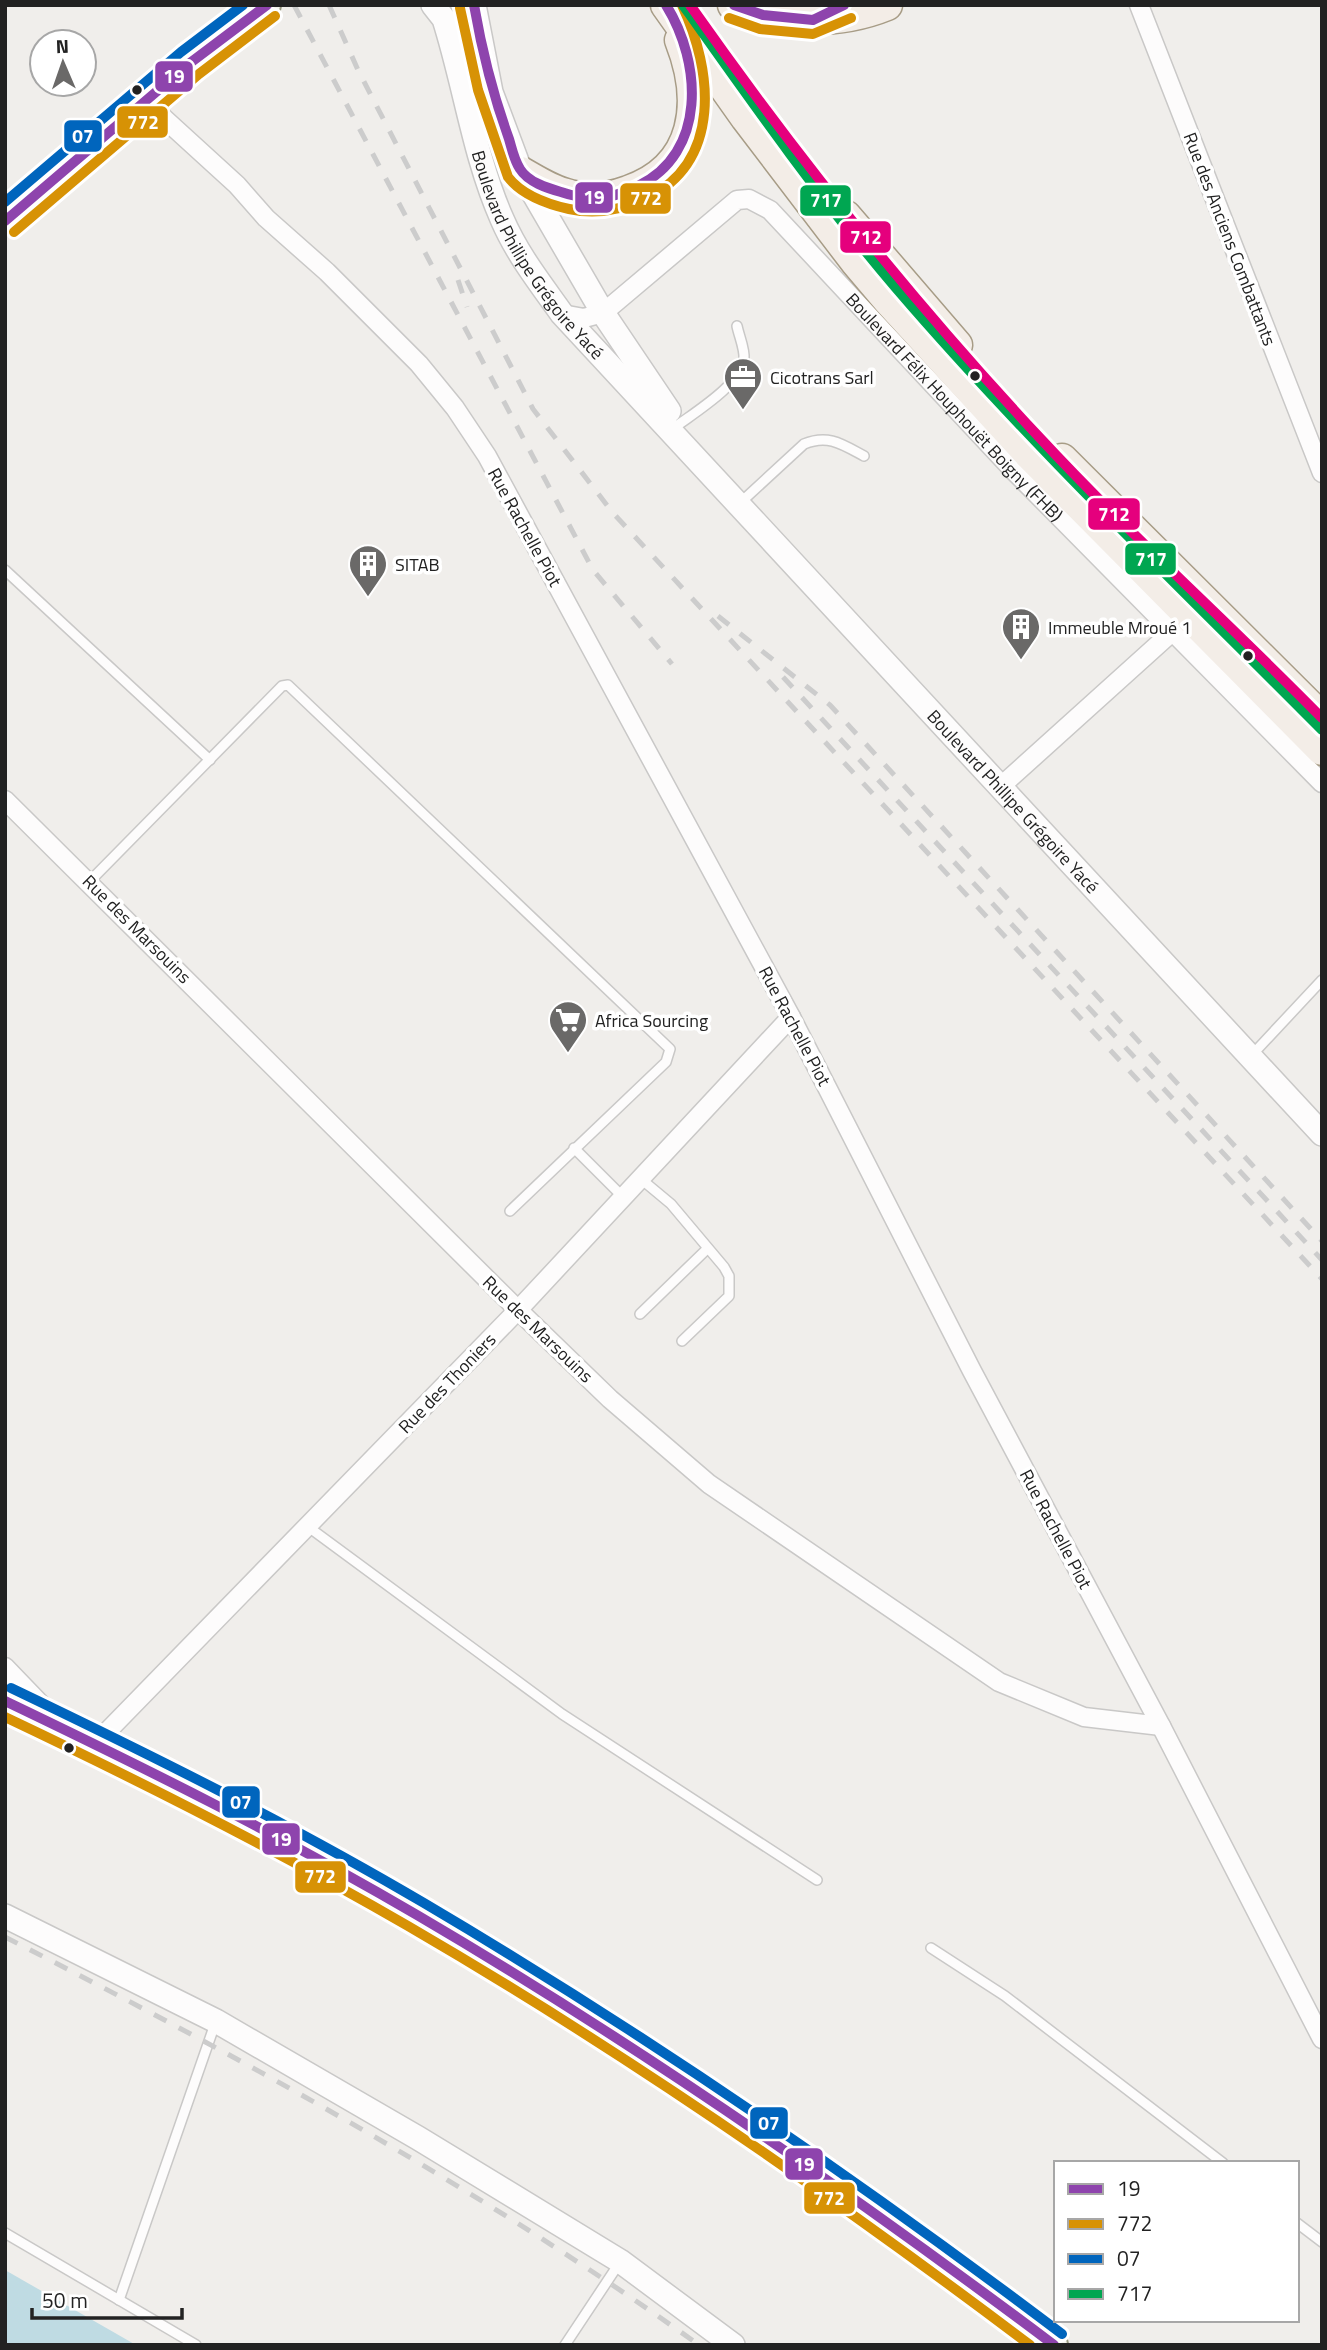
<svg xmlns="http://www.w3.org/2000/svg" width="1327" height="2350" viewBox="0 0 1327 2350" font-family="'Titillium Web',sans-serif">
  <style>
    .water { fill: #bfdbe3 }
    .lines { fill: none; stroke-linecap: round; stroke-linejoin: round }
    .service-casing { stroke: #c9c8c7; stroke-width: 12 }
    .minor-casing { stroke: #c9c8c7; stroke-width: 21 }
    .tertiary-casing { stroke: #c9c8c7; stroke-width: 26 }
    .secondary-casing { stroke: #999a82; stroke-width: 30 }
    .primary-casing { stroke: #a79c86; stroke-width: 33 }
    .service { stroke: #fdfcfc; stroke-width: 9 }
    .minor { stroke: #fdfcfc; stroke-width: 18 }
    .tertiary { stroke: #fdfcfc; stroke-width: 23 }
    .secondary { stroke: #f4f4ed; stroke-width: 26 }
    .primary { stroke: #f3ede7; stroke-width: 30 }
    .rail { stroke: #ccc; stroke-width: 5; stroke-dasharray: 14 14; stroke-linecap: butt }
    .bus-1-casing { stroke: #fff; stroke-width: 16 }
    .bus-2-casing { stroke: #fff; stroke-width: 16 }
    .bus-3-casing { stroke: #fff; stroke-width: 16 }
    .bus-4-casing { stroke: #fff; stroke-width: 16 }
    .bus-5-casing { stroke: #fff; stroke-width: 16 }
    .bus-1 { stroke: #8e44ad; stroke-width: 10 }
    .bus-2 { stroke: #d79205; stroke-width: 10 }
    .bus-3 { stroke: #0065bd; stroke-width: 10 }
    .bus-4 { stroke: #00a651; stroke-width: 10 }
    .bus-5 { stroke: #e5007d; stroke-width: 10 }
    .bus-dot { fill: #222; stroke: #fff; stroke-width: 2.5 }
    .labels { text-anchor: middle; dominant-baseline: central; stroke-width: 7; stroke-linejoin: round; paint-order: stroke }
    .street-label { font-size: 18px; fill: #222; stroke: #fff }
    .poi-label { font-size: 18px; fill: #222; stroke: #fff; text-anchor: start }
    .line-badge { stroke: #fff; stroke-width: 2.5 }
    .badge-label { font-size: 19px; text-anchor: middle; font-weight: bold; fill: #fff }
  </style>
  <rect width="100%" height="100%" fill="#f0eeeb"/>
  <path class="water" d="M5 2270 136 2345H5Z"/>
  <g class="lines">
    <defs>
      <g id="service">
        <path d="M678 425C697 411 742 383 744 359 745 349 739 336 737 326"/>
        <path d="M740 503 804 444C828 434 842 444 864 456"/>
        <path d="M5 570 210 760"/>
        <path d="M90 881 282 686 288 685 670 1049 666 1062 510 1211"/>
        <path d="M1251 1056 1322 980"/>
        <path d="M574 1148 624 1198"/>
        <path d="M641 1179 671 1204 724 1267 729 1276V1296L682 1341"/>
        <path d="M640 1314 707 1249"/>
        <path d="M307 1526 562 1714 817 1880"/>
        <path d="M931 1948 1005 1996 1223 2163"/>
        <path d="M1297 2223 1322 2242"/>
        <path d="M5 2233 196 2345"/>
        <path d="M119 2300 216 2021"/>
        <path d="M565 2345 620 2262"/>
      </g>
      <g id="minor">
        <path d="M1139 5 1322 473"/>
        <path d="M146 102 237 185 266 218 327 272 419 364 455 408 487 456 791 1017 972 1371 1161 1726 1322 2039"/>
        <path id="s1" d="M562 314 584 318 603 313 737 200 749 199 770 210 1014 471 1322 783"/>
        <path d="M999 788 1172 632"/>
        <path d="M5 800 518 1310 610 1399 709 1484 999 1682 1084 1717 1161 1726"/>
        <path d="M5 1667 56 1720"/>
        <path d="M96 1743 518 1310 791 1017"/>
      </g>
      <g id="tertiary">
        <path id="s2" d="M433 5 444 19C465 85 474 156 502 219 517 254 540 283 562 314L1322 1134"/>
        <path d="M474 5 491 92 521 172 603 313 669 411"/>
        <path d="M5 1916 216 2021 418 2138 620 2261 733 2345"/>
      </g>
      <g id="secondary">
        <path d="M5 221 190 63 267 5"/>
        <path d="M5 1701C378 1872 729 2095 1054 2345"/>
      </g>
      <g id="primary">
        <path d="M666 5 746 118 855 261 888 300 1030 455 1322 750"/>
        <path d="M733 5C782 23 838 25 887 5"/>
        <path d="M521 172C537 181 552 191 570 195 590 201 609 198 628 191 698 167 704 101 680 40"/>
        <path d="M846 216 957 345"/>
        <path d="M1062 459 1322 718"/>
      </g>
    </defs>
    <use href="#service" class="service-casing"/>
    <use href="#minor" class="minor-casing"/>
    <use href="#tertiary" class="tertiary-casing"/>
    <use href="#secondary" class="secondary-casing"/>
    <use href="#primary" class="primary-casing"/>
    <use href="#service" class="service"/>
    <use href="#minor" class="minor"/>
    <use href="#tertiary" class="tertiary"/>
    <use href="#secondary" class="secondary"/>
    <use href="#primary" class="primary"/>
    <g class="rail">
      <path d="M294 5 593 570 672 664"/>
      <path d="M329 5 358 70 533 409 613 513 1322 1279"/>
      <path d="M458 280 467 307"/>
      <path d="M718 616 830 705 1322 1241"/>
      <path d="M783 677 1322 1260"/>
      <path d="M5 1937C244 2059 481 2189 699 2345"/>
    </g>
    <defs>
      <g id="bus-1">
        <path d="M474 5C482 51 493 95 509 139 512 149 514 160 520 169 528 182 547 188 561 192 587 201 614 199 638 186 707 153 702 63 666 5"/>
        <path d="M734 5 763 15 813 20 844 5"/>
        <path d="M5 221 190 63 267 5"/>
        <path d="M5 1701C145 1768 284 1837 417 1915 639 2045 849 2191 1054 2345"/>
      </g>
      <g id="bus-2">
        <path d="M460 8 478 90 508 177C522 195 547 204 569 209 596 215 622 210 647 198 722 161 713 71 682 5"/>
        <path d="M729 18 760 29 813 34 851 18"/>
        <path d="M14 232 199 74 275 16"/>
        <path d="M5 1717C142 1782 277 1850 408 1926 625 2052 830 2194 1030 2345"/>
      </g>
      <g id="bus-3">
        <path d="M5 202 181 52 243 5"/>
        <path d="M11 1688C151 1755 290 1824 424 1903 646 2034 857 2179 1062 2334"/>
      </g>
      <path id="bus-4" d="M683 5C751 101 820 199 896 288 1029 443 1178 585 1322 730"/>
      <path id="bus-5" d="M690 5C797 157 913 302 1040 438 1130 535 1229 623 1322 718"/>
    </defs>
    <use href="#bus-1" class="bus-1-casing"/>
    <use href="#bus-2" class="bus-2-casing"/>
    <use href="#bus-3" class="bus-3-casing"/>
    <use href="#bus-4" class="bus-4-casing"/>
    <use href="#bus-5" class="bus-5-casing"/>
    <use href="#bus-1" class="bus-1"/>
    <use href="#bus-2" class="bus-2"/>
    <use href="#bus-3" class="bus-3"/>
    <use href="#bus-4" class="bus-4"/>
    <use href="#bus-5" class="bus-5"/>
  </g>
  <defs>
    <symbol id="office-pin" viewBox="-11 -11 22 30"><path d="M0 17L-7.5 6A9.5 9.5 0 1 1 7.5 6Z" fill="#6a6968" stroke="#fff"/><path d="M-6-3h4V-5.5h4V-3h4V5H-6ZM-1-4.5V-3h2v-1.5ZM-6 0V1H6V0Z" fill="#fff"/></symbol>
    <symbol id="building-pin" viewBox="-11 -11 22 30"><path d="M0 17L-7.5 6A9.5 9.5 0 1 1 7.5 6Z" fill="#6a6968" stroke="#fff"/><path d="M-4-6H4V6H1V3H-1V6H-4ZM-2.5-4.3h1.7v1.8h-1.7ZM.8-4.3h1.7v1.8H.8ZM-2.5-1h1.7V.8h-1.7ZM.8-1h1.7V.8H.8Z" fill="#fff"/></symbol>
    <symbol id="supermarket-pin" viewBox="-11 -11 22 30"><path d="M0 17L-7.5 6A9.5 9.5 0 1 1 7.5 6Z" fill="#6a6968" stroke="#fff"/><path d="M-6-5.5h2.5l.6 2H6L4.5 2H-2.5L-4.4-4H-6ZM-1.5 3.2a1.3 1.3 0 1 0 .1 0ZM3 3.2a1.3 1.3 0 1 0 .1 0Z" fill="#fff"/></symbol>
  </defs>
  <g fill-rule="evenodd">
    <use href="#office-pin" x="721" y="355" width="44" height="60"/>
    <use href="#building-pin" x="346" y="542" width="44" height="60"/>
    <use href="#building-pin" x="999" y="605" width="44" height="60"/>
    <use href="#supermarket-pin" x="546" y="998" width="44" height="60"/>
  </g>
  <g class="bus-dot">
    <circle cx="137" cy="90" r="6"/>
    <circle cx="975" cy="376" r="6"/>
    <circle cx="1248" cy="656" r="6"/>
    <circle cx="69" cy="1748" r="6"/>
  </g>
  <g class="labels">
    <g class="street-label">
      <text transform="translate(1230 239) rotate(69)">Rue des Anciens Combattants</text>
      <text stroke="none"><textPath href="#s2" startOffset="275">Boulevard Phillipe Grégoire Yacé</textPath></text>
      <text stroke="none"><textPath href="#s1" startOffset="523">Boulevard Félix Houphouët Boigny (FHB)</textPath></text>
      <text transform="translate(525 527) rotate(61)">Rue Rachelle Piot</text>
      <text stroke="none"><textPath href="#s2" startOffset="1003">Boulevard Phillipe Grégoire Yacé</textPath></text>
      <text transform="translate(137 929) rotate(45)">Rue des Marsouins</text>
      <text transform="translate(795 1026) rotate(62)">Rue Rachelle Piot</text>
      <text transform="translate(538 1329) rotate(44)">Rue des Marsouins</text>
      <text transform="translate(447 1383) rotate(-46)">Rue des Thoniers</text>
      <text transform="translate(1056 1529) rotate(62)">Rue Rachelle Piot</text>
    </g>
    <g class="poi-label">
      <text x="770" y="377">Cicotrans Sarl</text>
      <text x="395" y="564">SITAB</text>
      <text x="1048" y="627">Immeuble Mroué 1</text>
      <text x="595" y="1020">Africa Sourcing</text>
    </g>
  </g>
  <g class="line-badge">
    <rect x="154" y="60" width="40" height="33" rx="7" fill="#8e44ad"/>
    <rect x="116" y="105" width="53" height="34" rx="7" fill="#d79205"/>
    <rect x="63" y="119" width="40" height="34" rx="7" fill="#0065bd"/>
    <rect x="574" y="181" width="40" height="33" rx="7" fill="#8e44ad"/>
    <rect x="619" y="182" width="53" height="33" rx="7" fill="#d79205"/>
    <rect x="799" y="184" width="53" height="33" rx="7" fill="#00a651"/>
    <rect x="839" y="220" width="53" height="34" rx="7" fill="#e5007d"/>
    <rect x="1087" y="497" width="54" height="34" rx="7" fill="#e5007d"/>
    <rect x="1124" y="542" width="53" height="34" rx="7" fill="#00a651"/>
    <rect x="221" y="1785" width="40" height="34" rx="7" fill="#0065bd"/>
    <rect x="261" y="1822" width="40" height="34" rx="7" fill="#8e44ad"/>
    <rect x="294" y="1860" width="53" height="34" rx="7" fill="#d79205"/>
    <rect x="749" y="2106" width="40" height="34" rx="7" fill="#0065bd"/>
    <rect x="784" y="2147" width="40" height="34" rx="7" fill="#8e44ad"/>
    <rect x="803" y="2181" width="53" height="34" rx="7" fill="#d79205"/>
  </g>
  <g class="badge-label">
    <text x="174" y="83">19</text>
    <text x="143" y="129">772</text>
    <text x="83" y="143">07</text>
    <text x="594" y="204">19</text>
    <text x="646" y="205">772</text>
    <text x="826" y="207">717</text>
    <text x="866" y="244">712</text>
    <text x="1114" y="521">712</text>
    <text x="1151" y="566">717</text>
    <text x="241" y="1809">07</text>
    <text x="281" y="1846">19</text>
    <text x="320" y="1883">772</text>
    <text x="769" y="2130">07</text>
    <text x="804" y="2171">19</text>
    <text x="829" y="2205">772</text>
  </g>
  <rect width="1327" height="2350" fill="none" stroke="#222222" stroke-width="14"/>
  <rect x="1054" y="2161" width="245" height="161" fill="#ffffff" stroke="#a7a7a7" stroke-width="2"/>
  <rect x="1068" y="2184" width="35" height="10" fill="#8e44ad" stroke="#a7a7a7" stroke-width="2"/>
  <text x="1117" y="2196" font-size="21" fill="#222222">19</text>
  <rect x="1068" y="2219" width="35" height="10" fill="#d79205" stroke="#a7a7a7" stroke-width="2"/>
  <text x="1117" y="2231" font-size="21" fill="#222222">772</text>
  <rect x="1068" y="2254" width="35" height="10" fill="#0065bd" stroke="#a7a7a7" stroke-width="2"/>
  <text x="1117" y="2266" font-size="21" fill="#222222">07</text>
  <rect x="1068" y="2289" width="35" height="10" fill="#00a651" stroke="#a7a7a7" stroke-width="2"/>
  <text x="1117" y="2301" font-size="21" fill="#222222">717</text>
  <g transform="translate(63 63) rotate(358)"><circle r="33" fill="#ffffff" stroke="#a7a7a7" stroke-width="2"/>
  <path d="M0-5L12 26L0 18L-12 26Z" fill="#6a6968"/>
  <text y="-10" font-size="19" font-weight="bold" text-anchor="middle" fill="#222222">N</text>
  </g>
  <path d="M32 2308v10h150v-10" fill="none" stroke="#222222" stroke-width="3.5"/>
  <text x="42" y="2308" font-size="21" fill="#222222" stroke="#ffffff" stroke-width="5" paint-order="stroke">50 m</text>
</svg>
